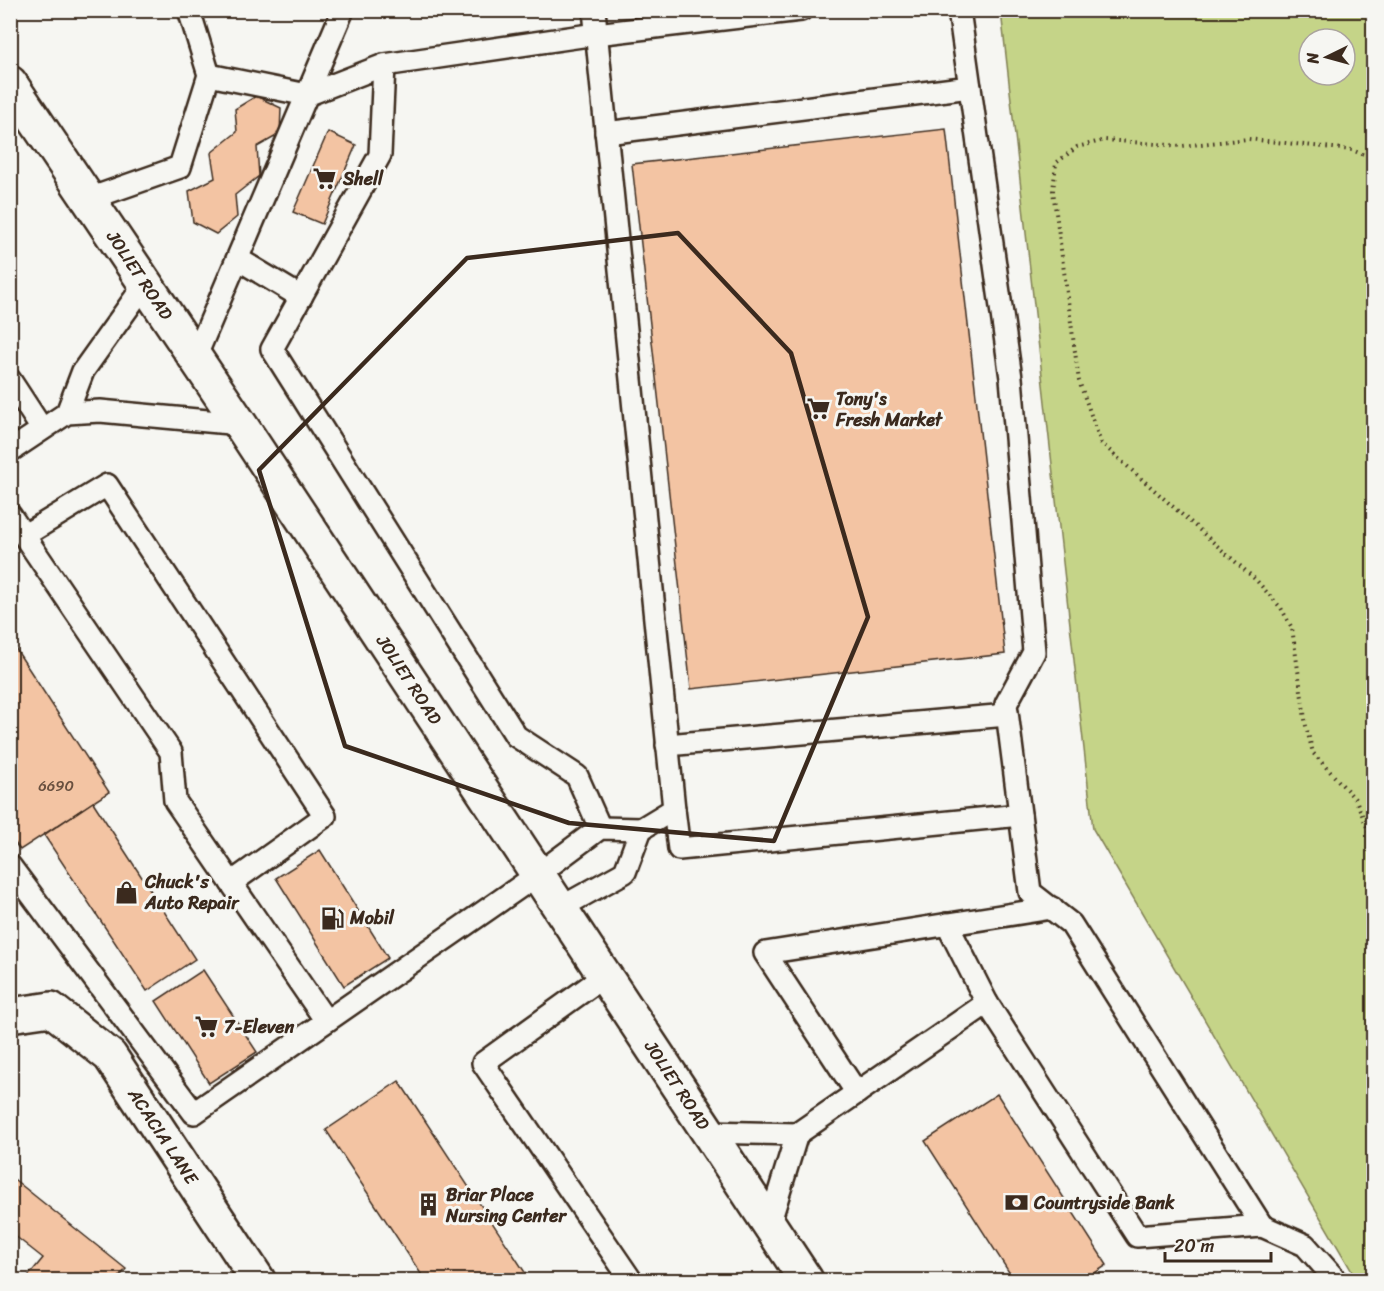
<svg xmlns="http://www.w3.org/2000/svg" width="1384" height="1291" viewBox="0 0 1384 1291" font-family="Sriracha,sans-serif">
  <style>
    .green { fill: #c5d488; stroke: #807f53; stroke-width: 1.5; fill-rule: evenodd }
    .building { fill: #f3c4a3; stroke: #3b2a1e; stroke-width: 1.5 }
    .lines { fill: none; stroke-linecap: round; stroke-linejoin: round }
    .service-casing { stroke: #3b2a1e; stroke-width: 26 }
    .minor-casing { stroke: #3b2a1e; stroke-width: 38 }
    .primary-casing { stroke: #3b2a1e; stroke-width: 38 }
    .path { stroke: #3b2a1e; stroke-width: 4; stroke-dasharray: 1.5 4.5; stroke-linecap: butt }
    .service { stroke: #f6f6f2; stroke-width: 21 }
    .minor { stroke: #f6f6f2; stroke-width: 33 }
    .primary { stroke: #f6f6f2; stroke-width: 33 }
    .marked { fill: none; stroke: #3b2a1e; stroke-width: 4.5; stroke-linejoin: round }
    .labels { text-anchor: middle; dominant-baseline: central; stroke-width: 6; stroke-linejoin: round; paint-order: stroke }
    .number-label { font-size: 15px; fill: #69503f }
    .poi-label { font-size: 18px; font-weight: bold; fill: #3b2a1e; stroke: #f6f6f2; text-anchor: start }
    .street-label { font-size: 18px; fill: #3b2a1e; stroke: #f6f6f2 }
  </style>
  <rect width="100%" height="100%" fill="#f6f6f2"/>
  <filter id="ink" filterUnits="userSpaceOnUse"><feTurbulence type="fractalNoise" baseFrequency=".0167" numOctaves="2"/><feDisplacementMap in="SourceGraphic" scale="12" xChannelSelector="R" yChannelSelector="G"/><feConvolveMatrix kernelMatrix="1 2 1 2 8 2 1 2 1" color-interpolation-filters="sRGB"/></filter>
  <g filter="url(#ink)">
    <path class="green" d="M1001 11H1373V1280H1357L1093 829ZM1309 39H1345V75H1309Z"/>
    <g class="building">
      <path d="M256 96 281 108 280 134 257 147 259 176 235 195 237 217 216 234 193 222 189 191 215 178 211 153 237 132 235 109Z"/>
      <path d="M946 129 1005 654 691 689 632 164Z"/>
      <path d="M328 132 356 145 322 224 293 212Z"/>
      <path d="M10 640 109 792 20 850 10 836Z"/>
      <path d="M93 802 195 959 147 991 44 835Z"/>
      <path d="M320 850 388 958 344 986 276 878Z"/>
      <path d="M203 970 257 1052 209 1083 156 1001Z"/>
      <path d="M399 1081 530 1280H425L326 1130Z"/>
      <path d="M997 1094 1107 1265 1084 1280H1014L925 1141Z"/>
      <path d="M10 1176 126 1269 117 1280H25L43 1258 10 1232Z"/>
    </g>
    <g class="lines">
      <defs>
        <g id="service">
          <path d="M594 10 674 809 641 829"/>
          <path d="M384 65 380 155 272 349 516 736 577 776 600 828"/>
          <path d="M209 75 307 95 384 65 596 34 801 10"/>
          <path d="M606 133 970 87"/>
          <path d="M89 199 180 167 209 75 189 10"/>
          <path d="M238 259 301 297"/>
          <path d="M195 358 343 10"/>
          <path d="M10 380 42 429"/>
          <path d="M67 413 83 371 145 284"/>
          <path d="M10 451 67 413 100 411 240 424"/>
          <path d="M10 515 171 752 175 801 326 1021"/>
          <path d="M25 535 107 485 325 816 231 883"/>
          <path d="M667 745 1007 715"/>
          <path d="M674 809 679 849 1020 815"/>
          <path d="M10 866 194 1113 537 875 600 828 641 829 625 872 560 908"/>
          <path d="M947 924 987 1003"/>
          <path d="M604 976 483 1063 631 1280"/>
          <path d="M857 1093 765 953 1052 908"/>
          <path d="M707 1132 797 1134 769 1225"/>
          <path d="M797 1134 987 1003 1137 1236 1262 1226 1071 924 1030 892 1006 704 1034 652 1011 378 959 10"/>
          <path d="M1262 1226 1305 1245 1336 1280"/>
        </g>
        <g id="minor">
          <path id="s1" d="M10 1015 51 1009 110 1056 258 1280"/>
        </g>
        <g id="primary">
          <path id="s2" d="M10 83 240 424 806 1280"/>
        </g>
      </defs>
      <use href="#service" class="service-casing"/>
      <use href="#minor" class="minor-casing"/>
      <use href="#primary" class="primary-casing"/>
      <path class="path" d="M1374 159 1352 150 1248 139 1182 146 1105 140 1077 147 1056 163 1053 191 1079 381 1101 443 1256 580 1281 608 1292 628 1306 726 1313 753 1356 800 1369 832 1374 869"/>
      <use href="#service" class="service"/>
      <use href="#minor" class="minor"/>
      <use href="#primary" class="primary"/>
    </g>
  </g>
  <path class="marked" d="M678 233 791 353 868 617 774 841 569 823 345 746 259 470 467 258Z"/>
  <defs>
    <symbol id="supermarket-bare" viewBox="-9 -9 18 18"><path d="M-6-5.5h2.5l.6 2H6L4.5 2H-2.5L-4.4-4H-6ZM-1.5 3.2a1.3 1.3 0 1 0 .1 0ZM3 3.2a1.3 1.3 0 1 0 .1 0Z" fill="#3b2a1e" stroke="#f6f6f2" stroke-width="2.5" paint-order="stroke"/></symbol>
    <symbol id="shop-bare" viewBox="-9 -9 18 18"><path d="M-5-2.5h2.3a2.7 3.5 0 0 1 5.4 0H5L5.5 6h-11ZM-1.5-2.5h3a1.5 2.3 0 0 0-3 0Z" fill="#3b2a1e" stroke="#f6f6f2" stroke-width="2.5" paint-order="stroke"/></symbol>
    <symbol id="fuel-bare" viewBox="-9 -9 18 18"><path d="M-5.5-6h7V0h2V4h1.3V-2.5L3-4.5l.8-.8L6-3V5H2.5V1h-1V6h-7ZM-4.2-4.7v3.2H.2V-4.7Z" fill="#3b2a1e" stroke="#f6f6f2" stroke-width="2.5" paint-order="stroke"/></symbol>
    <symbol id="bank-bare" viewBox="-9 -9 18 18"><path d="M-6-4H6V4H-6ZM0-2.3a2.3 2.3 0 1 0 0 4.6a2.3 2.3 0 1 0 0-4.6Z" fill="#3b2a1e" stroke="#f6f6f2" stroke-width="2.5" paint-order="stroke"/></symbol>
    <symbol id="building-bare" viewBox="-9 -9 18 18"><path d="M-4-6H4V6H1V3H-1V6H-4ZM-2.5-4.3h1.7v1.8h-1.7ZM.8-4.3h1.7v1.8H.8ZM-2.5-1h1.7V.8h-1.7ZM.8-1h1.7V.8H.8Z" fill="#3b2a1e" stroke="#f6f6f2" stroke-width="2.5" paint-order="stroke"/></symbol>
  </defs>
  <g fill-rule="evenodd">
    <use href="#supermarket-bare" x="308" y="162" width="33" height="33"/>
    <use href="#supermarket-bare" x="802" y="392" width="33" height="33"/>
    <use href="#shop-bare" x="110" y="876" width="33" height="33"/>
    <use href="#fuel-bare" x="316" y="902" width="33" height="33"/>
    <use href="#supermarket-bare" x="190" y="1010" width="33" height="33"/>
    <use href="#bank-bare" x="1000" y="1186" width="33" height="33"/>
    <use href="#building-bare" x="412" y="1188" width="33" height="33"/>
  </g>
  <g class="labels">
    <g class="number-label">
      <text x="56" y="786">6690</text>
    </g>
    <g class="poi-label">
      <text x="343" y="179">Shell</text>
      <text x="836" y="399">Tony's<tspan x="836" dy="21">Fresh Market</tspan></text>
      <text x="145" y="882">Chuck's<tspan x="145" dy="21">Auto Repair</tspan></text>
      <text x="350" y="918">Mobil</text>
      <text x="224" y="1027">7-Eleven</text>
      <text x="446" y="1195">Briar Place<tspan x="446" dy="21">Nursing Center</tspan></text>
      <text x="1034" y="1203">Countryside Bank</text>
    </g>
    <g class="street-label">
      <text stroke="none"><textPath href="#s2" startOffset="232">JOLIET ROAD</textPath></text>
      <text stroke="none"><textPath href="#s2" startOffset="718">JOLIET ROAD</textPath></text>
      <text stroke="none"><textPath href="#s2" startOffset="1204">JOLIET ROAD</textPath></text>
      <text stroke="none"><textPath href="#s1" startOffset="213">ACACIA LANE</textPath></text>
    </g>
  </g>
  <rect width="1384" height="1291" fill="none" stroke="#f6f6f2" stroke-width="36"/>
  <rect x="18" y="18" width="1348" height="1255" fill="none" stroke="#3b2a1e" stroke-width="2" filter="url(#ink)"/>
  <g transform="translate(1327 57) rotate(265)"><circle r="28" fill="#f6f6f2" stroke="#aba49d" stroke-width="1.5"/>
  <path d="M0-4.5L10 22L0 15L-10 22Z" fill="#3b2a1e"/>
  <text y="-9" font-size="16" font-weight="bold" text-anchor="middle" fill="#3b2a1e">N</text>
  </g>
  <path d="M1165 1252v9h106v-9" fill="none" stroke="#3b2a1e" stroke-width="3"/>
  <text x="1174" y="1252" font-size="18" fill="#3b2a1e" stroke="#f6f6f2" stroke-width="4.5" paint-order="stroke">20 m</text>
</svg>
